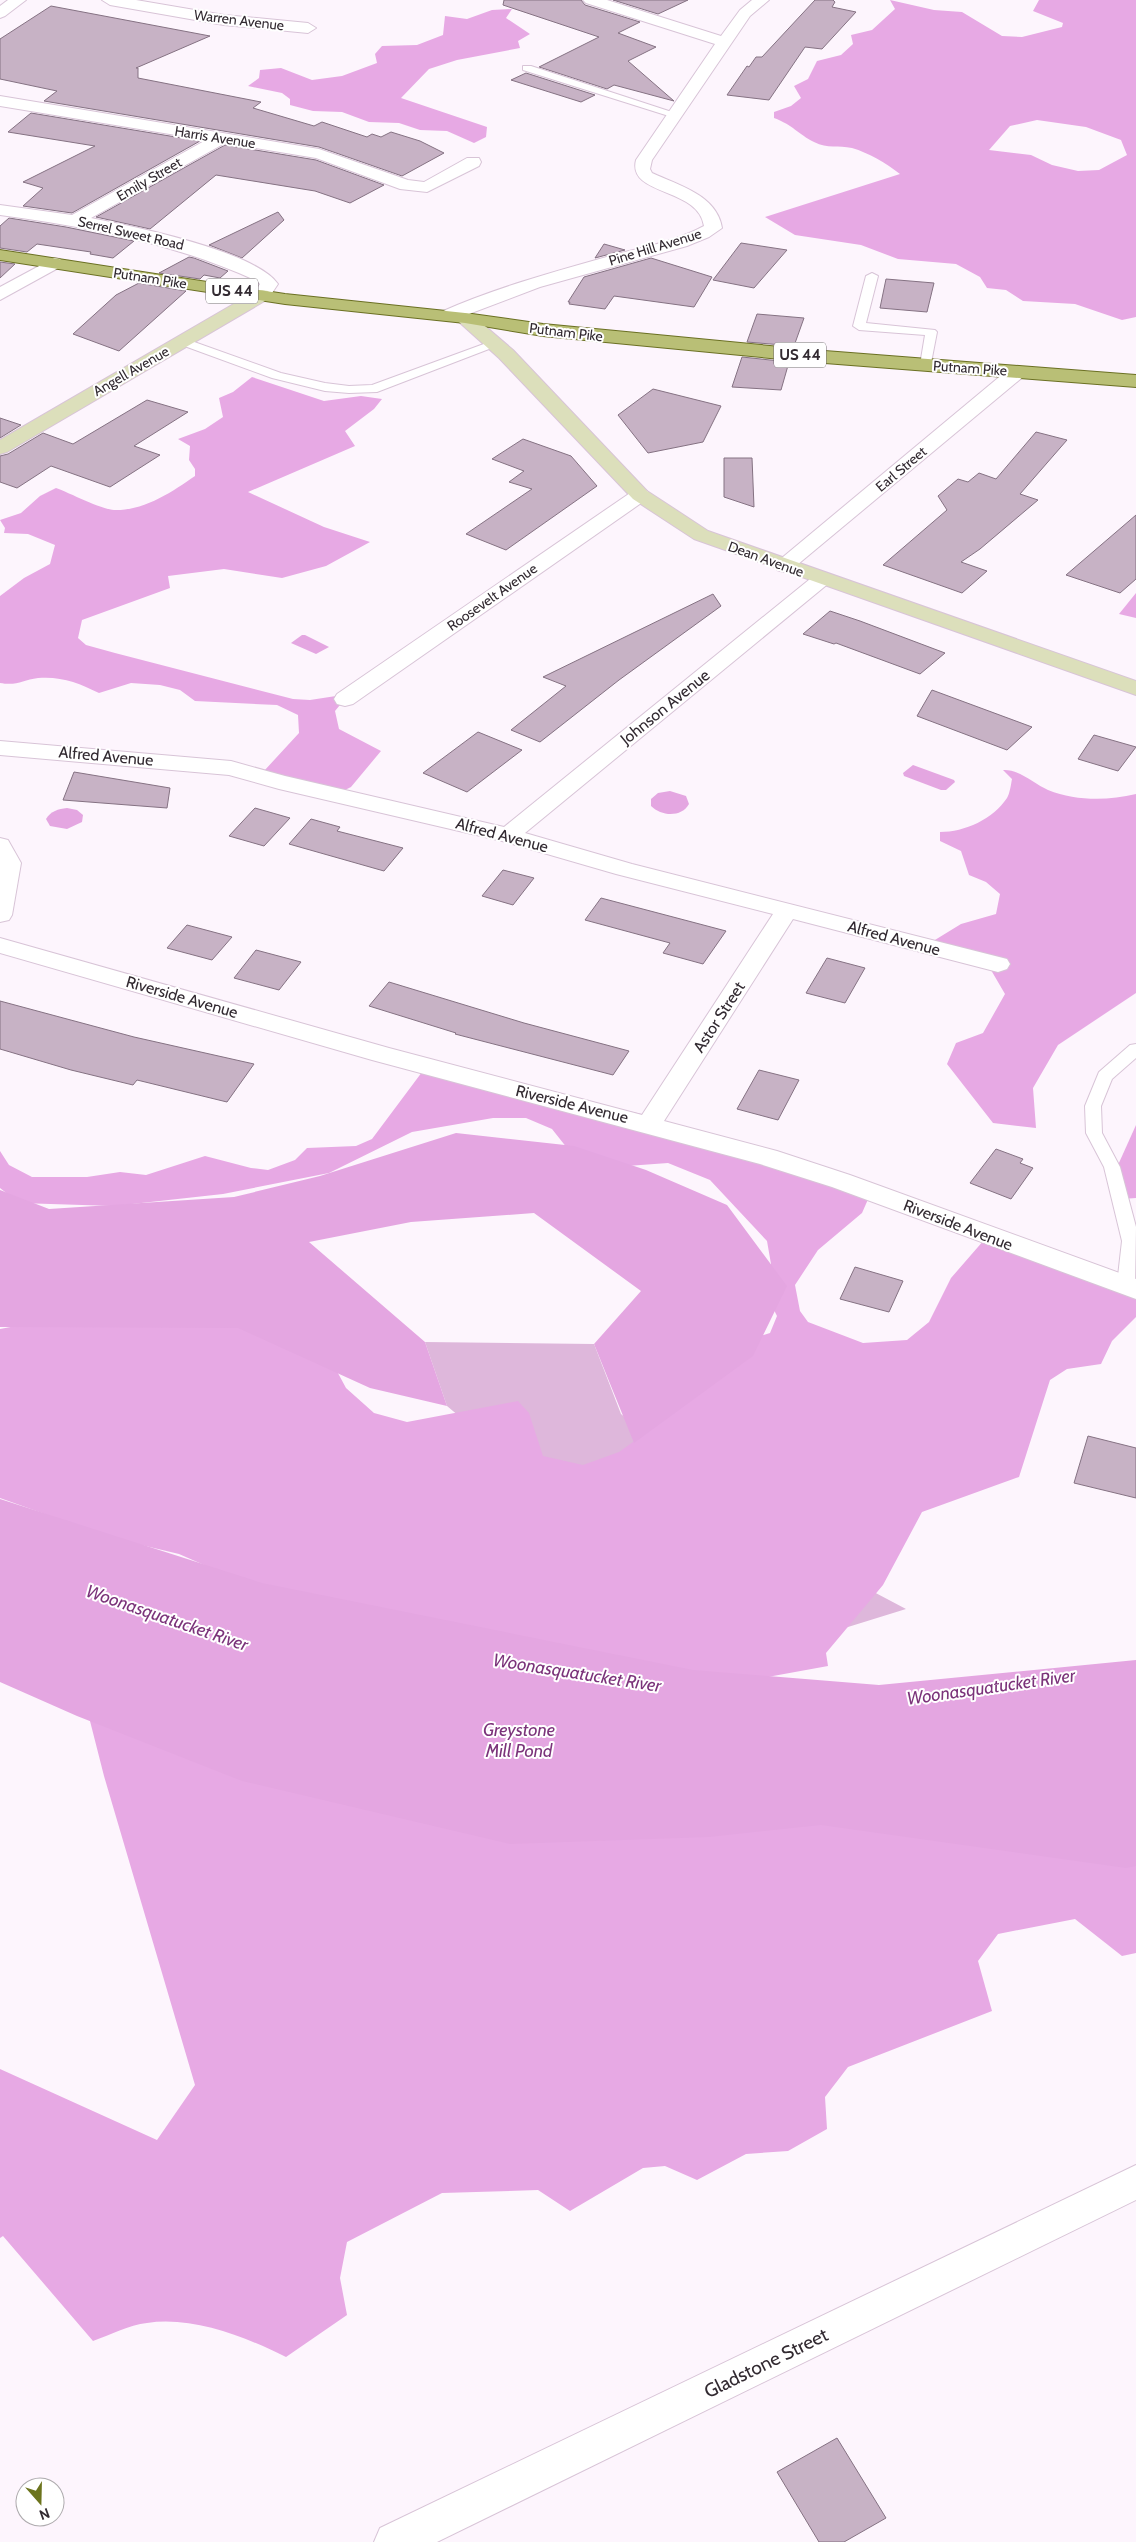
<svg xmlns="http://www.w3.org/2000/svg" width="1136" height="2542" viewBox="0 0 1136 2542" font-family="Cabin,sans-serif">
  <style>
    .green { fill: #deb7db }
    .forest { fill: #e7a9e4; fill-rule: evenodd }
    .water { fill: #e4a6e1 }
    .building { fill: #c7b2c5; stroke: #857283 }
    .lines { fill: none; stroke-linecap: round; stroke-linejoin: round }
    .lane-casing { stroke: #d8c4d7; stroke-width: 2 }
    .street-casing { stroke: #d8c4d7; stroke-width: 2 }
    .secondary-casing { stroke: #d8c4d7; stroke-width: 2 }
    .primary-casing { stroke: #6b7023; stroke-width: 2 }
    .lane { fill: #fff; fill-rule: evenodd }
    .street { fill: #fff; fill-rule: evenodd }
    .secondary { fill: #dcdfbb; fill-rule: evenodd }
    .primary { fill: #b9bf76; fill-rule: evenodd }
    .labels { text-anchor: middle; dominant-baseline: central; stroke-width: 4; stroke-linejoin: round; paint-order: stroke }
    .far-street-label { font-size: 14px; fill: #322a31; stroke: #fff }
    .shield { fill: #fff; stroke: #706a6f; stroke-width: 1 }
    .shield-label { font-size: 15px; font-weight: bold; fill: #322a31 }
    .street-label { font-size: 16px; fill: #322a31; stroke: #fff }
    .water-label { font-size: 18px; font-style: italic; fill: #7b337a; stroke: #fff }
    .near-street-label { font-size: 19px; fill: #322a31; stroke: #fff }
  </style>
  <rect width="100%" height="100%" fill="#fdf5fd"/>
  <path class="green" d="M425 1342 594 1344 621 1414 764 1534 906 1609 819 1636 630 1559 447 1406Z"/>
  <g class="forest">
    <path d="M890 0 934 10 962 12 1002 36 1022 37 1062 27 1063 23 1033 11 1039 0H1136V317L1122 320 1075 304 1023 301 1006 290 987 288 980 277 956 264 898 259 861 245 795 235 765 217 900 174C886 163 869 153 852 148 838 145 828 149 814 142 798 134 793 125 774 118V112L791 106 801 98 794 86 808 79 817 61 841 55 853 44 851 35 872 30 895 9ZM1037 120 1086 127 1121 140 1127 155 1099 170 1078 171 1052 165 1031 155 989 150 1010 126Z"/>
    <path d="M512 9 506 18 530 34 518 41 520 48 457 60 429 69 401 98 487 127 486 137 474 143 447 131 420 130 399 123 369 122 342 112 313 111 290 105V99L282 93 248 86 259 78 260 70 281 68 312 80 342 76 377 63 375 54 382 46 417 45 443 35 445 16 467 19 492 10Z"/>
    <path d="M252 377 324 401 361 396 382 399 374 409 345 431 355 446 248 492 324 527 370 542 326 566 282 578 224 569 168 576 170 588 82 620 78 638 86 645 115 653 293 699 310 700 349 694 335 711 339 729 381 751 351 787 343 791 264 771 299 733 298 715 277 705 195 701 180 690 160 685 131 683 99 693C79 683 61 676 38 678 23 680 17 686 0 683V596L24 578 50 564 55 545 28 534 4 533 5 528 0 520 21 513 40 496 56 488C70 493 100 509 114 510 144 511 172 492 195 476V469L189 460 190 446 178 439 205 429 223 417 219 398 233 392Z"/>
    <path d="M1136 593V618L1119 614Z"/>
    <path d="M1003 770C1019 769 1034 784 1048 790 1076 801 1107 801 1136 794V993L1058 1045 1033 1088 1036 1128 993 1123 947 1064 956 1043 983 1033 1005 994 984 958 930 943 961 924 996 914 1000 894 986 882 969 875 961 851 940 841V832C965 832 993 819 1007 798 1010 793 1011 784 1012 779Z"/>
    <path d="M428 1064 650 1116 873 1188 862 1213 818 1250 795 1285 800 1311 808 1322 863 1343 907 1340 929 1322 951 1278 991 1232 1136 1284V1317L1112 1341 1101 1364 1067 1369 1050 1380 1019 1477 922 1512 883 1585 826 1653 828 1666 746 1681 323 1617 179 1554 112 1538 0 1498V1329L160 1299 318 1336 346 1388 374 1413 407 1422 518 1401 529 1413 543 1456 583 1465 619 1452 664 1420 708 1352 770 1333 777 1316 761 1284 771 1264 767 1241 710 1180 668 1163 600 1168 571 1153 552 1129 526 1118H493L412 1132 329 1173 223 1194 114 1206 19 1203 0 1188V1151L9 1165 32 1177H87L120 1172 146 1175 205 1156 251 1168 268 1170 295 1160 307 1148 356 1146 372 1139Z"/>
    <path d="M1136 1125V1198L1122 1199 1118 1165Z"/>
    <path d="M76 1666 773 1801 1136 1843V1953L1122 1956 1075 1919 998 1934 978 1961 992 2011 848 2067 825 2097 827 2129 788 2151 746 2154 697 2180 665 2166 643 2168 570 2211 538 2190 442 2193 347 2242 340 2278 347 2315 286 2357C246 2337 193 2316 147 2323 129 2325 110 2335 93 2341L3 2236 0 2238V2069L157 2140 195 2085 104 1776Z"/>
  </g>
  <g class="water">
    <path d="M302 635H305L329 647 316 654 291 643Z"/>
    <path d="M913 765 954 780 955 782 946 790H941L904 776 903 773Z"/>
    <path d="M670 791 686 796 689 804C682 817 662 817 651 806V799L658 793Z"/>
    <path d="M67 808 77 810 83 815 82 822 67 829 50 826 46 819C51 811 58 809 67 808Z"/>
    <path d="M456 1133 574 1146 646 1170 727 1205 787 1286 753 1356 634 1443 594 1344 641 1291 534 1213 411 1222 309 1242 425 1342 447 1406 370 1388 238 1328 0 1327V1190L49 1209 234 1197 320 1176Z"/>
    <path d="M0 1499 262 1583 693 1670 879 1685 1136 1660V1866L1126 1868 821 1825 709 1837 510 1844 242 1781 77 1716 0 1682Z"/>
  </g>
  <g class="building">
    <path d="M504 0H581L585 5 640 22 618 33 656 47 628 61 674 101 614 85 607 89 539 67 599 37 503 5Z"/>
    <path d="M613 0H688L658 14Z"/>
    <path d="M815 0H833L835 2 832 7 856 12 822 49 805 47 769 100 727 95 747 66 749 67 756 57H762Z"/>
    <path d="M51 6 210 36 136 68H138V78L261 102 253 108 314 126 322 122 367 137 372 134 381 137 391 132 420 141 444 153 402 176 319 147 44 101 57 91 0 79V39Z"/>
    <path d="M526 73 595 95 581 102 511 80Z"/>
    <path d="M31 113 200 141 72 213 23 206 43 188 23 182 95 146 8 132Z"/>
    <path d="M225 145 316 160 384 185 350 203 315 191 216 175 150 229 96 217Z"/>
    <path d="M278 212 284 220 242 258 209 245Z"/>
    <path d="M9 218 66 227 134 241 113 258 90 254 91 252 37 244 27 252 0 248V226Z"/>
    <path d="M741 243 787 250 754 288 713 280Z"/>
    <path d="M604 244 625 250 595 258Z"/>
    <path d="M189 257 194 258 228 271 220 278 204 275 200 279 159 273Z"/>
    <path d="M651 258 712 277 694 307 614 296 605 309 569 304 570 302H568L584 277Z"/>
    <path d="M0 262 15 264 0 278Z"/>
    <path d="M886 279 934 283 927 312 880 308Z"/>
    <path d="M139 283 186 291 119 351 73 334 116 295Z"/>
    <path d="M757 314 804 318 794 346 747 342Z"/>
    <path d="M742 357 789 362 781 390 732 387Z"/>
    <path d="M653 389 721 406 703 442 648 453 618 415Z"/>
    <path d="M147 400 188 412 134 446 160 455 110 487 51 466 17 488 0 482V456L8 454 43 433 73 444Z"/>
    <path d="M0 418 21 425 0 438Z"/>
    <path d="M1036 432 1067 440 1020 494 1038 500 980 549 961 562 987 571 962 593 883 565 947 510 938 496 958 479 968 482 979 473 996 479Z"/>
    <path d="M523 439 571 456 597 486 506 550 466 534 532 489 509 482 524 471 492 459Z"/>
    <path d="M724 458H752L754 507 724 497Z"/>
    <path d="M1136 515V579L1120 593 1066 575Z"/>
    <path d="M713 594 721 606 619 680 540 742 511 730 566 686 543 677Z"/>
    <path d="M830 611 860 621 945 653 920 674 836 643 834 644 803 634Z"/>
    <path d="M932 690 1032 727 1007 750 917 716Z"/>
    <path d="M478 732 522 750 467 792 423 773Z"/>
    <path d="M1094 735 1136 747 1118 771 1078 759Z"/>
    <path d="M74 772 170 788 167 808 63 800Z"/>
    <path d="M255 808 290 818 264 846 229 836Z"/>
    <path d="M311 819 340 827 337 831 403 848 384 871 289 844Z"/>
    <path d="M503 870 534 878 513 905 482 896Z"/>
    <path d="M601 898 692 922 726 931 703 964 663 953 670 943 585 920Z"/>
    <path d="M187 925 232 937 212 960 167 948Z"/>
    <path d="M256 950 301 962 279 990 234 978Z"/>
    <path d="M827 958 865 968 845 1003 806 993Z"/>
    <path d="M389 982 524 1023 629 1051 613 1075 455 1034 456 1033 369 1006Z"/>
    <path d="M0 1001 134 1037 254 1064 227 1102 137 1080 133 1085 71 1070 0 1049Z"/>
    <path d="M759 1070 799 1080 778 1120 737 1109Z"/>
    <path d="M996 1149 1023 1159 1020 1163 1033 1168 1011 1199 970 1183Z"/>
    <path d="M855 1267 903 1281 889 1312 840 1299Z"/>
    <path d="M1088 1436 1136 1448V1498L1074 1483Z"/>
    <path d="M837 2438 886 2518 844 2542H819L777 2472Z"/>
  </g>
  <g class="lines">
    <defs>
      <g id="lane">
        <path d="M523 66H531L681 115 672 117 523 70Z"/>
        <path d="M872 273 878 276 866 323 935 330 937 332 930 368 926 369 920 365 925 335 859 330 853 326 866 276Z"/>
        <path d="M183 338 281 373 325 383 349 386 372 385 492 341H500L502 344 377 392 349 393 325 391 272 378 179 344 177 342Z"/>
        <path d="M1136 1044V1058L1112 1079 1101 1106 1102 1133 1120 1167 1136 1227 1135 1285 1132 1289 1126 1291 1120 1289 1117 1285 1122 1241 1104 1167 1086 1133 1085 1106 1099 1072 1130 1045Z"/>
      </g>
      <g id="street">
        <path d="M8 0H26L5 16 0 18V6Z"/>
        <path d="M102 0H136L224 15 308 23 316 28 308 33 224 25 110 5Z"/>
        <path d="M583 0H607L721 36 740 10 752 0H769L750 16 652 160 650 169 652 173C678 185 717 195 722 228L709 237 687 246 540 287 453 320H441L438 316 441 312C495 288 553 272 610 256 642 247 675 242 704 226 699 187 627 196 636 160L715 44 586 3Z"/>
        <path d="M0 96 319 149 408 180 424 182 467 158H479L481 162 479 166 427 192 400 189 316 158 225 143 91 218C132 226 255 251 278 284L268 299H256L253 295 260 284 257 281C174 243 89 227 0 215V205L72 215 206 140 0 106Z"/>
        <path d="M54 258 60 259 63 263 60 267 0 300V287Z"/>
        <path d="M1017 366 1024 368 1026 372 1024 376 791 570 784 572 777 570 774 566 777 562 1010 368Z"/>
        <path d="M640 489 647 491 650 495 647 499 353 704 345 706 337 704 334 699 337 694 633 491Z"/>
        <path d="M822 573 829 575 832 579 829 583 525 833 632 864 1007 959 1010 964 1007 969 998 972 793 919 664 1121 777 1151 850 1175 1136 1279V1299L832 1187 760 1164 372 1060 0 953V938L389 1048 642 1115 773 914 616 874 502 841 279 789 229 775 0 755V741L231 761 285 776 504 827 815 575Z"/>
        <path d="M0 838 8 840 21 863 12 915 9 920 0 922Z"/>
        <path d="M1136 2165V2200L437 2542H374L380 2528Z"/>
      </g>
      <g id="secondary">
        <path d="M262 290 268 291 271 295 268 299 7 452 0 454V440L256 291Z"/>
        <path d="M465 313 471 314 513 350 647 491 708 531 1136 681V695L694 539 633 499 499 358 459 322 456 318 459 314Z"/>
      </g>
      <path id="primary" d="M0 250 285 294 465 313 543 324 812 350 1136 375V387L812 362 543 336 465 323 285 304 0 260Z"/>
    </defs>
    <use href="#lane" class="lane-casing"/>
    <use href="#street" class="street-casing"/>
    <use href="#secondary" class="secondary-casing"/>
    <use href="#primary" class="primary-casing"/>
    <use href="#lane" class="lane"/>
    <use href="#street" class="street"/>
    <use href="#secondary" class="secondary"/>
    <use href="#primary" class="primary"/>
  </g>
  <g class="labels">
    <g class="far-street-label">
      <text transform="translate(239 20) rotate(7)">Warren Avenue</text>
      <text transform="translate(215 137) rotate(9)">Harris Avenue</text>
      <text transform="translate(149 179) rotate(-30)">Emily Street</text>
      <text transform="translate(131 233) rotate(13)">Serrel Sweet Road</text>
      <text transform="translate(655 247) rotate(-17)">Pine Hill Avenue</text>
      <text transform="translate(150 278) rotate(9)">Putnam Pike</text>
      <text transform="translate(566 332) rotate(7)">Putnam Pike</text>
      <text transform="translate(970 368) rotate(4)">Putnam Pike</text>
      <text transform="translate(131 371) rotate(-30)">Angell Avenue</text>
      <text transform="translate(901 469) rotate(-40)">Earl Street</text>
      <text transform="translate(766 559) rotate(20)">Dean Avenue</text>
      <text transform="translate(492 597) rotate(-35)">Roosevelt Avenue</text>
    </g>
    <g class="shield">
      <rect x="206" y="278.5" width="52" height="25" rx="4"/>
      <rect x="774" y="342.5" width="52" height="25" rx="4"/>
    </g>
    <g class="shield-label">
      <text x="232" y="291">US 44</text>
      <text x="800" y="355">US 44</text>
    </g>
    <g class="street-label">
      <text transform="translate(665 707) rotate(-39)">Johnson Avenue</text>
      <text transform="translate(106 756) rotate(5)">Alfred Avenue</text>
      <text transform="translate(502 835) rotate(15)">Alfred Avenue</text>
      <text transform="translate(894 938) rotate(15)">Alfred Avenue</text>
      <text transform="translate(182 997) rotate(16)">Riverside Avenue</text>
      <text transform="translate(719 1017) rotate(-57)">Astor Street</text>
      <text transform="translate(572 1104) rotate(14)">Riverside Avenue</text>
      <text transform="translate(958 1225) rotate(21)">Riverside Avenue</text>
    </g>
    <g class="water-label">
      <text transform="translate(167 1618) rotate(19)">Woonasquatucket River</text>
      <text transform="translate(577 1673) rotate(9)">Woonasquatucket River</text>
      <text transform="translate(991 1687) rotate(-8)">Woonasquatucket River</text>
      <text x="519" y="1730">Greystone<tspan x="519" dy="21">Mill Pond</tspan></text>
    </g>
    <g class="near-street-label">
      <text transform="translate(766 2363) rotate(-26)">Gladstone Street</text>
    </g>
  </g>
  <g transform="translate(40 2502) rotate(160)"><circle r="24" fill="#ffffff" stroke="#adaaad"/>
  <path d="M0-4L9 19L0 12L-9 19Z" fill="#6c741d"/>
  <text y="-8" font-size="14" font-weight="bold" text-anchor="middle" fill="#322a31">N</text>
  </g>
</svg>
